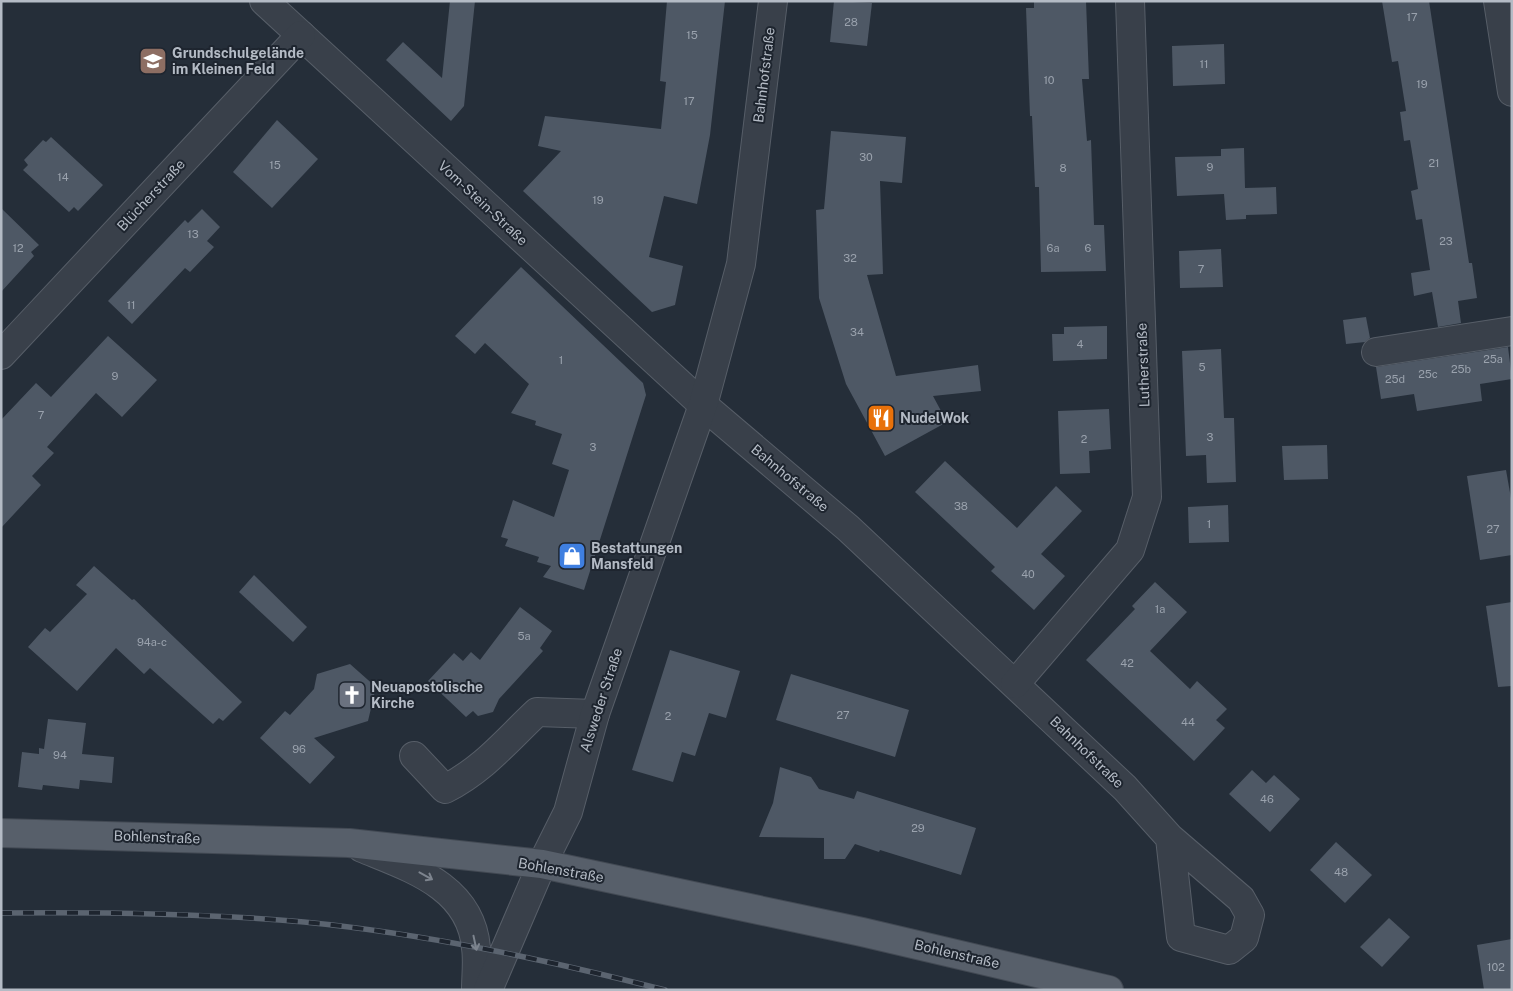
<svg xmlns="http://www.w3.org/2000/svg" width="1513" height="991" viewBox="0 0 1513 991" font-family="'Public Sans',sans-serif">
  <style>
    .building { fill: #4e5865 }
    .lines { fill: none; stroke-linecap: round; stroke-linejoin: round }
    .minor-casing { stroke: #575e68; stroke-width: 30 }
    .major-casing { stroke: #424953; stroke-width: 30 }
    .minor { stroke: #39404a; stroke-width: 28 }
    .major { stroke: #575f6a; stroke-width: 28 }
    .rail-casing { stroke: #5b6470; stroke-width: 5.5 }
    .rail { stroke: #1e252f; stroke-width: 4; stroke-dasharray: 11; stroke-linecap: butt }
    .oneway { stroke: #7d848e }
    .labels { text-anchor: middle; dominant-baseline: central; stroke-width: 4; stroke-linejoin: round; paint-order: stroke }
    .number-label { font-size: 11px; fill: #9aa2ad }
    .poi-label { font-size: 14px; font-weight: bold; fill: #b4bbc5; stroke: #1e252f; text-anchor: start }
    .street-label { font-size: 14px; fill: #b4bbc5; stroke: #1e252f }
  </style>
  <rect width="100%" height="100%" fill="#252e39"/>
  <g class="building">
    <path d="M450 1H475L464 106 451 121 386 60 403 42 442 78Z"/>
    <path d="M667 1H725L710 135 697 204 664 196 649 257 683 266 675 305 652 312 523 191 561 151 538 146 545 116 661 129 666 82 660 81Z"/>
    <path d="M834 1 872 3 867 46 830 42Z"/>
    <path d="M1034 1H1086L1089 79H1082L1087 141 1091 140 1094 225H1104L1106 271 1041 272 1039 187H1035L1032 116H1030L1026 8H1034Z"/>
    <path d="M1382 1H1429L1469 263H1472L1477 298 1458 301 1461 323 1438 327 1432 292 1414 296 1411 273 1430 270 1422 219 1416 220 1411 191 1418 189 1410 140 1404 141 1400 112 1406 111 1398 61 1392 62Z"/>
    <path d="M1224 44 1225 84 1173 86 1172 46Z"/>
    <path d="M277 120 318 159 272 208 233 172Z"/>
    <path d="M831 131 906 137 902 183 880 181 883 274 867 275 896 376 978 365 981 391 933 396 947 422 885 456 846 384 819 298 816 210 824 209Z"/>
    <path d="M51 137 103 185 78 211 74 207 69 212 23 170 28 165 24 160 43 140 46 142Z"/>
    <path d="M1244 148 1245 188 1276 187 1277 214 1246 215V219L1226 220 1224 194 1177 196 1175 157 1221 156V149Z"/>
    <path d="M1 208 39 245 31 252 34 256 1 292Z"/>
    <path d="M202 209 220 227 207 241 214 247 190 272 185 268 132 324 108 301 185 220 188 223Z"/>
    <path d="M1221 249 1223 287 1180 288 1179 251Z"/>
    <path d="M521 267 643 383 646 395 584 590 543 577 551 566 537 562 539 557 505 546 508 539 501 537 513 500 554 517 569 470 552 464 562 434 535 425 536 421 511 413 529 384 485 343 475 354 455 336Z"/>
    <path d="M1366 317 1370 338 1365 342 1346 344 1343 320Z"/>
    <path d="M1107 326V359L1053 361 1052 334H1064V327Z"/>
    <path d="M108 336 157 380 122 417 96 393 47 447 54 453 32 476 41 485 1 528V420L36 383 51 397Z"/>
    <path d="M1508 347 1512 379 1480 384 1482 401 1417 411 1414 394 1381 399 1376 367Z"/>
    <path d="M1221 349 1224 418H1234L1236 482 1207 483 1206 455 1186 456 1182 351Z"/>
    <path d="M1109 409 1111 449 1089 451 1090 473 1060 474 1058 411Z"/>
    <path d="M1327 445 1328 479 1284 480 1282 446Z"/>
    <path d="M945 461 1017 528 1056 486 1082 511 1041 554 1065 576 1034 610 991 571 995 567 915 492Z"/>
    <path d="M1506 470 1512 504V555L1480 560 1467 476Z"/>
    <path d="M1228 505 1229 542 1189 543 1188 507Z"/>
    <path d="M94 566 132 600 134 599 242 702 223 721 219 718 213 724 150 668 144 674 116 648 77 691 28 647 45 628 50 632 87 594 76 585Z"/>
    <path d="M254 575 307 627 293 642 239 592Z"/>
    <path d="M1155 582 1187 612 1150 651 1190 689 1197 681 1227 709 1216 720 1225 728 1194 761 1086 660 1135 609 1132 606Z"/>
    <path d="M1512 602V686L1498 687 1486 606Z"/>
    <path d="M520 607 552 631 540 648 543 651 499 699 493 712 478 716 473 711 466 717 428 681 454 653 463 661 471 652 480 660Z"/>
    <path d="M670 650 740 671 726 718 709 713 695 756 682 752 673 782 632 770Z"/>
    <path d="M350 664 376 687 368 721 314 738 335 757 310 784 260 738 285 711 290 715 314 689 317 674Z"/>
    <path d="M791 674 909 710 895 757 776 720Z"/>
    <path d="M48 719 86 723 82 754 114 757 112 783 80 780 79 789 43 785 42 790 18 787 22 752 39 754V748L44 749Z"/>
    <path d="M780 767 811 777 819 789 854 799 857 791 976 828 961 875 880 850 879 852 855 844 845 859H824V838L759 837 773 803Z"/>
    <path d="M1252 770 1266 783 1274 775 1300 799 1270 832 1229 794Z"/>
    <path d="M1336 842 1372 875 1345 903 1310 870Z"/>
    <path d="M1389 918 1410 937 1382 967 1360 947Z"/>
    <path d="M1512 939V990H1484L1477 945Z"/>
  </g>
  <g class="lines">
    <defs>
      <g id="minor">
        <path d="M264 1 703 405 848 528 1125 788 1170 838 1181 937 1229 950 1244 938 1250 915 1241 899 1170 838"/>
        <path d="M1498 1 1512 92"/>
        <path d="M1376 352 1512 331"/>
        <path d="M1 355 301 35"/>
        <path d="M1015 684 1130 550 1147 497 1130 1"/>
        <path d="M414 756 445 789C484 769 506 741 537 712L595 714"/>
        <path d="M362 848C410 868 471 886 476 948 478 961 476 976 476 990"/>
        <path d="M488 990 542 864 568 812 595 714 703 405 741 264 773 1"/>
      </g>
      <path id="major" d="M1 833 349 843 542 864 862 932 1109 990"/>
    </defs>
    <use href="#minor" class="minor-casing"/>
    <use href="#major" class="major-casing"/>
    <use href="#minor" class="minor"/>
    <use href="#major" class="major"/>
    <defs>
      <path id="rail" d="M1 913C103 912 203 913 304 922 427 934 547 960 665 990"/>
    </defs>
    <use href="#rail" class="rail-casing"/>
    <use href="#rail" class="rail"/>
  </g>
  <defs><path id="oneway-shaft" d="M-6 0H5M1.5-3L5.5 0L1.5 3" fill="none" stroke-width="1.6" stroke-linecap="round" stroke-linejoin="round" transform="scale(1.25)"/></defs>
  <g class="oneway">
    <use href="#oneway-shaft" transform="translate(426 876) rotate(29)"/>
    <use href="#oneway-shaft" transform="translate(475 943) rotate(78)"/>
  </g>
  <defs>
    <symbol id="school-square" viewBox="-11 -11 22 22"><rect x="-9" y="-9" width="18" height="18" rx="4" fill="#8d6e63" stroke="#1e252f"/><path d="M0-5L7-2L0 1L-7-2ZM-4 1L0 2.5L4 1V4Q0 6-4 4Z" fill="#fff"/></symbol>
    <symbol id="restaurant-square" viewBox="-11 -11 22 22"><rect x="-9" y="-9" width="18" height="18" rx="4" fill="#e8710a" stroke="#1e252f"/><path d="M-5-6h1v4h1v-4h1v4h1v-4h1v5L-1.5 .5V6h-2V.5L-5-1ZM5-6V6H3V1.5H1.5Q1.5-4 5-6Z" fill="#fff"/></symbol>
    <symbol id="shop-square" viewBox="-11 -11 22 22"><rect x="-9" y="-9" width="18" height="18" rx="4" fill="#3f7fe0" stroke="#1e252f"/><path d="M-5-2.5h2.3a2.7 3.5 0 0 1 5.4 0H5L5.5 6h-11ZM-1.5-2.5h3a1.5 2.3 0 0 0-3 0Z" fill="#fff"/></symbol>
    <symbol id="church-square" viewBox="-11 -11 22 22"><rect x="-9" y="-9" width="18" height="18" rx="4" fill="#6b7280" stroke="#1e252f"/><path d="M-1.2-6h2.4v3.5h3.3v2.4h-3.3V6h-2.4V-.1h-3.3v-2.4h3.3Z" fill="#fff"/></symbol>
  </defs>
  <g fill-rule="evenodd">
    <use href="#school-square" x="137" y="45" width="32" height="32"/>
    <use href="#restaurant-square" x="865" y="402" width="32" height="32"/>
    <use href="#shop-square" x="556" y="540" width="32" height="32"/>
    <use href="#church-square" x="336" y="679" width="32" height="32"/>
  </g>
  <g class="labels">
    <g class="number-label">
      <text x="1412" y="17">17</text>
      <text x="851" y="22">28</text>
      <text x="692" y="35">15</text>
      <text x="1204" y="64">11</text>
      <text x="1049" y="80">10</text>
      <text x="1422" y="84">19</text>
      <text x="689" y="101">17</text>
      <text x="866" y="157">30</text>
      <text x="1434" y="163">21</text>
      <text x="275" y="165">15</text>
      <text x="1210" y="167">9</text>
      <text x="1063" y="168">8</text>
      <text x="63" y="177">14</text>
      <text x="598" y="200">19</text>
      <text x="193" y="234">13</text>
      <text x="1446" y="241">23</text>
      <text x="18" y="248">12</text>
      <text x="1053" y="248">6a</text>
      <text x="1088" y="248">6</text>
      <text x="850" y="258">32</text>
      <text x="1201" y="269">7</text>
      <text x="131" y="305">11</text>
      <text x="857" y="332">34</text>
      <text x="1080" y="344">4</text>
      <text x="1493" y="359">25a</text>
      <text x="561" y="360">1</text>
      <text x="1202" y="367">5</text>
      <text x="1461" y="369">25b</text>
      <text x="1428" y="374">25c</text>
      <text x="115" y="376">9</text>
      <text x="1395" y="379">25d</text>
      <text x="41" y="415">7</text>
      <text x="1210" y="437">3</text>
      <text x="1084" y="439">2</text>
      <text x="593" y="447">3</text>
      <text x="961" y="506">38</text>
      <text x="1209" y="524">1</text>
      <text x="1493" y="529">27</text>
      <text x="1028" y="574">40</text>
      <text x="1160" y="609">1a</text>
      <text x="524" y="636">5a</text>
      <text x="152" y="642">94a-c</text>
      <text x="1127" y="663">42</text>
      <text x="843" y="715">27</text>
      <text x="668" y="716">2</text>
      <text x="1188" y="722">44</text>
      <text x="299" y="749">96</text>
      <text x="60" y="755">94</text>
      <text x="1267" y="799">46</text>
      <text x="918" y="828">29</text>
      <text x="1341" y="872">48</text>
      <text x="1496" y="967">102</text>
    </g>
    <g class="poi-label">
      <text x="172" y="53">Grundschulgelände<tspan x="172" dy="16">im Kleinen Feld</tspan></text>
      <text x="900" y="418">NudelWok</text>
      <text x="591" y="548">Bestattungen<tspan x="591" dy="16">Mansfeld</tspan></text>
      <text x="371" y="687">Neuapostolische<tspan x="371" dy="16">Kirche</tspan></text>
    </g>
    <g class="street-label">
      <text transform="translate(764 75) rotate(-83)">Bahnhofstraße</text>
      <text transform="translate(151 195) rotate(-47)">Blücherstraße</text>
      <text transform="translate(483 203) rotate(43)">Vom-Stein-Straße</text>
      <text transform="translate(1143 365) rotate(-92)">Lutherstraße</text>
      <text transform="translate(790 478) rotate(40)">Bahnhofstraße</text>
      <text transform="translate(601 700) rotate(-72)">Alsweder Straße</text>
      <text transform="translate(1087 752) rotate(44)">Bahnhofstraße</text>
      <text transform="translate(157 837) rotate(2)">Bohlenstraße</text>
      <text transform="translate(561 870) rotate(10)">Bohlenstraße</text>
      <text transform="translate(957 954) rotate(13)">Bohlenstraße</text>
    </g>
  </g>
  <rect width="1513" height="991" fill="none" stroke="#b4bbc5" stroke-width="5"/>
</svg>
